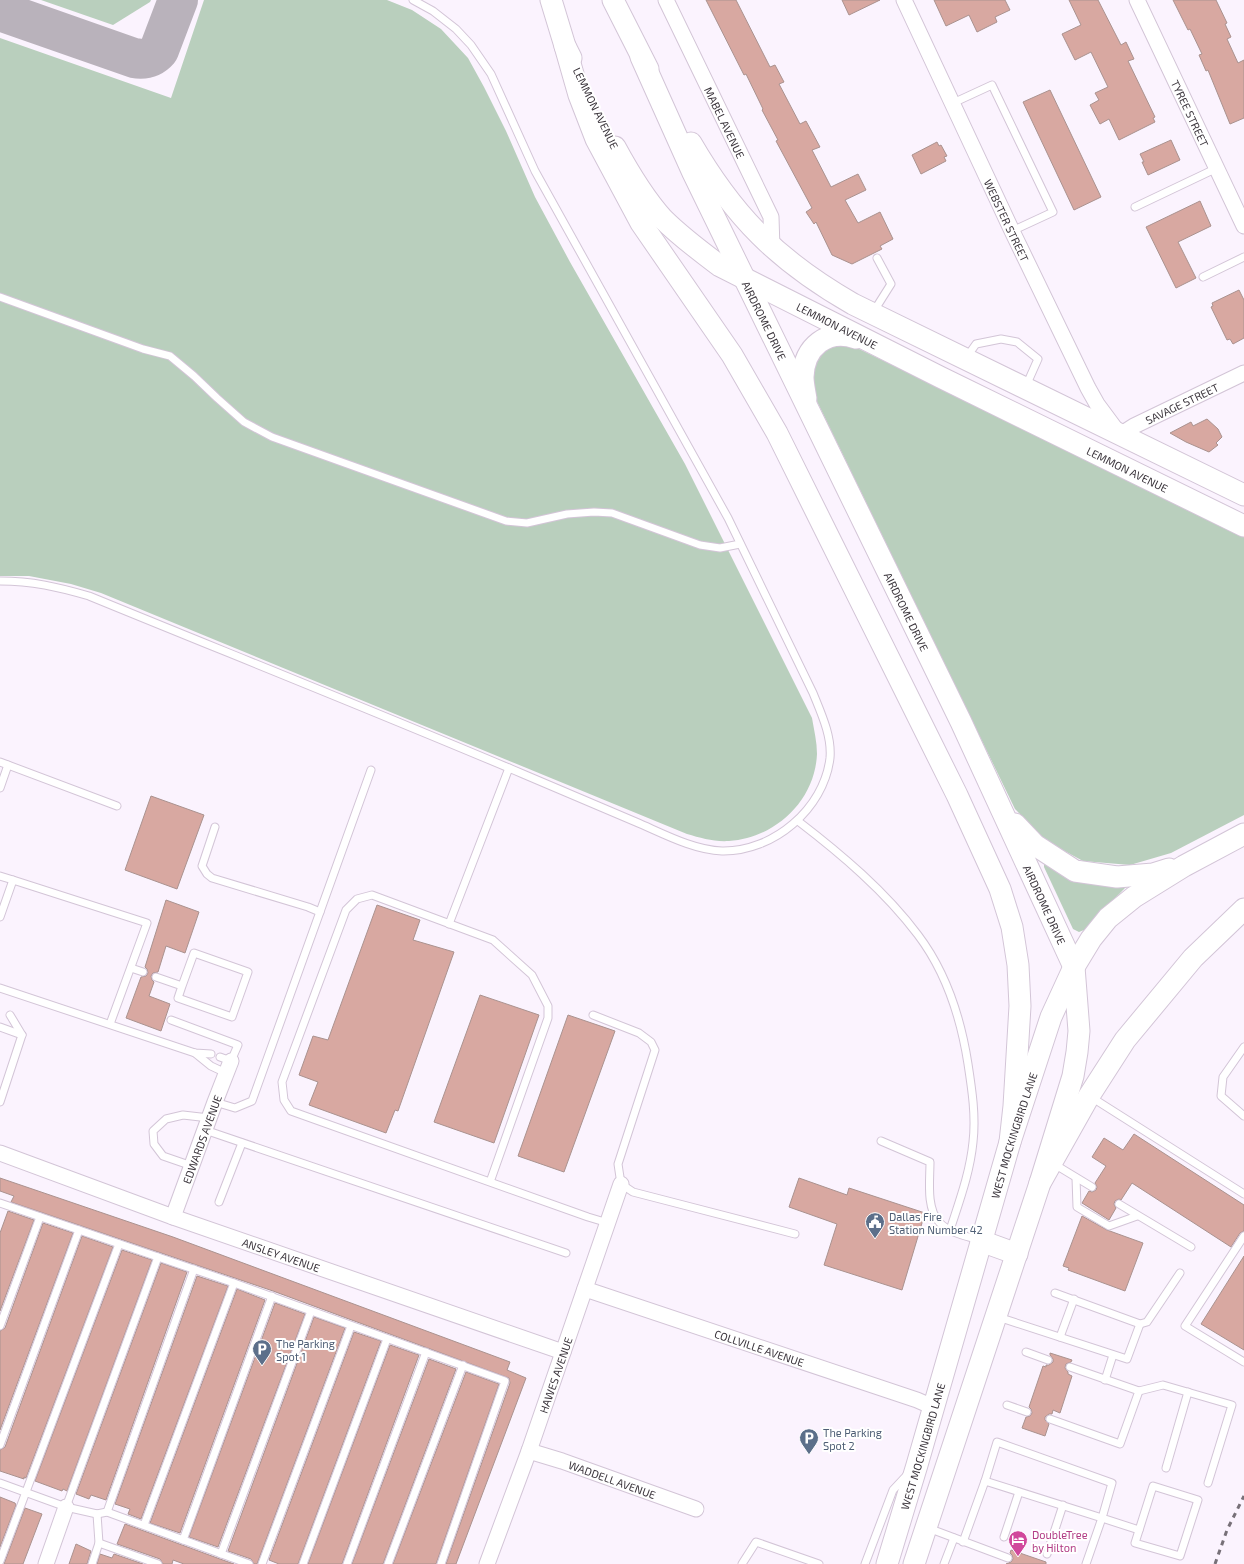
<svg xmlns="http://www.w3.org/2000/svg" width="1244" height="1564" viewBox="0 0 1244 1564" font-family="'Exo 2',sans-serif">
  <style>
    .green { fill: #b9cfbd }
    .lines { fill: none; stroke-linecap: round; stroke-linejoin: round }
    .taxiway { stroke: #b9b2bb; stroke-width: 40 }
    .building { fill: #d8a8a1; stroke: #aa928f }
    .lane-casing { stroke: #d3c5d7; stroke-width: 9 }
    .street-casing { stroke: #d3c5d7; stroke-width: 17 }
    .secondary-casing { stroke: #d3c5d7; stroke-width: 23 }
    .lane { stroke: #fff; stroke-width: 7 }
    .street { stroke: #fff; stroke-width: 15 }
    .secondary { stroke: #fff; stroke-width: 21 }
    .rail { stroke: #777078; stroke-width: 3; stroke-dasharray: 5 5; stroke-linecap: butt }
    .labels { text-anchor: middle; dominant-baseline: central; stroke-width: 4; stroke-linejoin: round; paint-order: stroke }
    .street-label { font-size: 11px; fill: #3b353c; stroke: #fff }
    .service-label { font-size: 11px; fill: #4e5e75; stroke: #fff; text-anchor: start }
    .hotel-label { font-size: 11px; fill: #b23c85; stroke: #fff; text-anchor: start }
  </style>
  <rect width="100%" height="100%" fill="#fbf3fe"/>
  <g class="green">
    <path d="M41 0H151L150 2 113 25Z"/>
    <path d="M204 0H387L412 10 441 29 468 58 484 87 506 131 535 197 570 262 685 464 812 718C814 730 817 742 817 754 815 801 775 838 729 841 714 842 701 838 687 834L101 593 71 584 29 576H0V38L171 98Z"/>
    <path d="M838 345 857 348 1244 534V815L1171 853 1130 865 1083 861 1046 841 1015 809 808 383 822 351Z"/>
    <path d="M1044 864H1049L1125 885 1126 887 1084 930 1079 932 1073 929 1044 867Z"/>
  </g>
  <g class="lines">
    <path class="taxiway" d="M0 11 134 58C145 60 152 58 159 50L178 0"/>
  </g>
  <g class="building">
    <path d="M706 0H736L770 67 775 65 784 82 779 84 800 124 806 121 820 147 812 150 831 187 858 174 866 190 845 200 858 223 880 212 893 239 880 246 882 249 852 264 832 255 816 222 814 224 806 212 812 208 776 141 778 140 762 110 763 109 746 74 744 75Z"/>
    <path d="M842 0H880L849 15Z"/>
    <path d="M934 0H1005L1010 10 995 17 997 22 977 32 969 15 946 26Z"/>
    <path d="M1069 0H1098L1121 45 1126 42 1134 59 1128 61 1155 117 1153 118 1155 122 1119 140 1109 119 1100 124 1090 105 1099 100 1095 93 1108 87 1091 52 1075 60 1062 34 1081 25Z"/>
    <path d="M1173 0H1216L1227 23 1225 24 1231 37 1227 39 1238 63 1244 60V118L1230 124 1208 70 1206 71 1199 55 1202 54 1190 29 1188 30Z"/>
    <path d="M1050 90 1101 197 1074 210 1023 102Z"/>
    <path d="M1171 140 1180 160 1148 175 1142 162H1144L1140 154Z"/>
    <path d="M937 142 939 146 941 145 947 156 944 157 946 161 921 174 912 155Z"/>
    <path d="M1200 201 1211 226 1178 242 1196 278 1176 288 1146 227Z"/>
    <path d="M1239 290 1244 300V338L1233 344 1230 339 1227 340 1211 307 1213 306 1212 303Z"/>
    <path d="M1207 419 1218 429 1222 437 1216 443 1218 445 1209 452 1186 442 1170 433 1191 422 1193 426Z"/>
    <path d="M151 796 204 815 177 889 125 870Z"/>
    <path d="M166 900 199 912 185 953 166 946 158 972 153 973 151 976 152 980 154 982 149 996 170 1004 161 1031 126 1018 141 977 146 976 148 973 147 969 145 967Z"/>
    <path d="M377 905 420 920 413 940 454 952 398 1111 395 1110 386 1133 309 1105 318 1082 299 1075 313 1036 328 1040Z"/>
    <path d="M480 995 539 1015 494 1143 434 1122Z"/>
    <path d="M568 1015 615 1031 564 1172 518 1156Z"/>
    <path d="M1134 1134 1244 1205V1231L1240 1233 1231 1247 1132 1183 1121 1200 1119 1199 1115 1201 1114 1204 1116 1208 1109 1220 1082 1203 1089 1191 1092 1192 1096 1190 1097 1187 1095 1183 1106 1166 1092 1157 1104 1138 1123 1150Z"/>
    <path d="M0 1178 173 1237 510 1362 507 1370 526 1378 456 1564H446L510 1383 509 1378 273 1291 11 1202 14 1196 0 1191Z"/>
    <path d="M799 1178 847 1195 849 1188 925 1213 902 1290 824 1265 837 1224 789 1207Z"/>
    <path d="M8 1211 34 1220 0 1311V1233Z"/>
    <path d="M1082 1216 1107 1230 1143 1243 1125 1291 1068 1270 1069 1268 1063 1266Z"/>
    <path d="M43 1223 73 1233 0 1430V1331L5 1328Z"/>
    <path d="M82 1236 113 1247 26 1478 24 1477V1479L0 1471V1450L5 1447Z"/>
    <path d="M122 1250 152 1260 67 1491 63 1489 62 1491 35 1481Z"/>
    <path d="M1244 1256V1350L1201 1324Z"/>
    <path d="M161 1263 187 1272 106 1500 91 1495 89 1499 76 1494Z"/>
    <path d="M197 1276 228 1286 141 1519 128 1514 130 1509 115 1504Z"/>
    <path d="M237 1289 265 1300 180 1533 150 1523Z"/>
    <path d="M275 1303 305 1314 218 1547 189 1537Z"/>
    <path d="M314 1317 345 1328 257 1564H254L251 1559 228 1551Z"/>
    <path d="M354 1332 381 1341 298 1564H279L269 1560Z"/>
    <path d="M390 1345 419 1355 342 1564H308Z"/>
    <path d="M1050 1353 1072 1360 1071 1362 1066 1364 1065 1368 1068 1372V1374L1072 1376 1060 1413 1053 1410 1052 1414H1049L1045 1417V1420L1049 1424 1045 1436 1022 1428 1026 1417 1030 1416 1032 1413 1031 1409 1029 1407 1043 1366 1046 1367V1365H1049L1053 1362V1359L1050 1355Z"/>
    <path d="M429 1359 456 1369 383 1564H352Z"/>
    <path d="M466 1372 499 1384 436 1564H393Z"/>
    <path d="M0 1497 15 1503 16 1505 0 1547Z"/>
    <path d="M25 1508 42 1514 23 1564H4Z"/>
    <path d="M125 1524 220 1559 234 1564H184L173 1560 172 1564H163L160 1559 117 1544Z"/>
    <path d="M76 1544 91 1551 87 1564H69Z"/>
    <path d="M1011 1550 1046 1562V1564H1006L1011 1562 1013 1559 1012 1555 1010 1553Z"/>
    <path d="M100 1554 112 1558 114 1554 143 1564H97Z"/>
  </g>
  <g class="lines">
    <defs>
      <g id="lane">
        <path d="M953 103 992 85 1053 212 1012 231"/>
        <path d="M1135 207 1217 168"/>
        <path d="M1203 277 1244 257"/>
        <path d="M0 297 143 349 170 356 194 376 217 398 244 422 272 437 506 521 527 523 567 514 594 512 612 513 700 545 720 548 740 544"/>
        <path d="M874 311 891 284 877 258"/>
        <path d="M966 358 976 344 1001 339 1017 342 1038 359 1026 386"/>
        <path d="M0 581C32 581 58 587 89 596 233 655 379 713 523 774 560 790 598 806 636 822 662 833 693 850 722 851 773 852 824 809 830 758 832 736 821 713 813 693L728 518 535 171 491 74 471 45 456 29 433 11 413 0"/>
        <path d="M0 762 117 806"/>
        <path d="M0 788 8 765"/>
        <path d="M798 821C841 854 885 891 918 935 946 972 961 1019 968 1064 972 1090 976 1116 973 1142 970 1173 959 1202 950 1230"/>
        <path d="M215 827 202 866 207 874 212 878 308 907 320 912"/>
        <path d="M0 876 13 880"/>
        <path d="M0 917 13 880 147 923 110 1024"/>
        <path d="M449 924 509 768"/>
        <path d="M131 968 143 972"/>
        <path d="M156 977 182 986 178 998 232 1017 248 972 194 953 182 986"/>
        <path d="M0 988 195 1053 211 1054"/>
        <path d="M10 1015 22 1035"/>
        <path d="M593 1015 639 1033 651 1042 655 1050 618 1164 621 1184 633 1192 795 1234"/>
        <path d="M171 1020 238 1045 231 1061 220 1057"/>
        <path d="M0 1027 22 1035 0 1102"/>
        <path d="M1244 1047 1223 1077 1221 1096 1244 1116"/>
        <path d="M195 1053 211 1066 226 1073"/>
        <path d="M1091 1097 1244 1194"/>
        <path d="M215 1102 235 1108 252 1101 371 770"/>
        <path d="M205 1130 566 1253"/>
        <path d="M881 1141 930 1162C930 1180 926 1208 939 1222 949 1233 966 1236 979 1240"/>
        <path d="M1054 1164 1092 1187"/>
        <path d="M192 1166 163 1156 154 1144 153 1131 166 1119 183 1115 209 1118"/>
        <path d="M1076 1178 1077 1207 1109 1226 1137 1216"/>
        <path d="M490 1182 548 1018V1006L532 975 493 940 372 895 357 899 346 910 282 1082 284 1100 291 1111 588 1217 608 1223"/>
        <path d="M219 1202 242 1143"/>
        <path d="M0 1203 234 1283 505 1381 441 1564"/>
        <path d="M1119 1204 1191 1247"/>
        <path d="M1244 1236 1185 1326 1244 1362"/>
        <path d="M1055 1293 1140 1324 1147 1322 1180 1273"/>
        <path d="M998 1317 1127 1359 1140 1324"/>
        <path d="M0 1326 40 1217"/>
        <path d="M1060 1337 1074 1299"/>
        <path d="M1026 1352 1048 1360"/>
        <path d="M1105 1380 1113 1355"/>
        <path d="M1139 1391 1163 1385 1232 1405 1208 1483"/>
        <path d="M1007 1405 1027 1412"/>
        <path d="M1050 1419 1120 1444 1139 1391 1070 1367"/>
        <path d="M0 1445 79 1230"/>
        <path d="M1166 1468 1188 1392"/>
        <path d="M985 1481 997 1442 1112 1483 1102 1518 1139 1530"/>
        <path d="M0 1483 66 1507 97 1514 107 1512 249 1564"/>
        <path d="M1153 1486 1198 1500 1180 1556 1135 1543Z"/>
        <path d="M66 1507 158 1257"/>
        <path d="M107 1512 194 1269"/>
        <path d="M144 1525 234 1283"/>
        <path d="M928 1528 1008 1558"/>
        <path d="M1004 1537 1019 1492"/>
        <path d="M183 1540 272 1296"/>
        <path d="M963 1542 985 1481 1102 1518 1086 1564"/>
        <path d="M99 1543 158 1564"/>
        <path d="M221 1554 311 1311"/>
        <path d="M1047 1554 1063 1505"/>
        <path d="M0 1561 119 1244"/>
        <path d="M92 1564 99 1543 97 1514"/>
        <path d="M262 1564 351 1326"/>
        <path d="M303 1564 387 1339"/>
        <path d="M347 1564 426 1352"/>
        <path d="M388 1564 463 1365"/>
        <path d="M742 1564 756 1542 819 1564"/>
        <path d="M865 1564 893 1490 907 1475"/>
        <path d="M944 1564 954 1538"/>
      </g>
      <g id="street">
        <path id="s1" d="M666 0 771 217 772 249"/>
        <path id="s2" d="M904 0 1012 231 1088 388 1097 404 1120 435 1134 426 1244 373"/>
        <path id="s3" d="M1137 0 1244 226"/>
        <path id="s4" d="M0 1153 173 1217 563 1352"/>
        <path id="s5" d="M173 1217 215 1102 231 1061"/>
        <path id="s6" d="M585 1289 917 1400 933 1407"/>
        <path id="s7" d="M529 1451 562 1461 696 1509"/>
        <path d="M46 1564 66 1507"/>
        <path id="s8" d="M487 1564 529 1451 621 1184"/>
      </g>
      <g id="secondary">
        <path d="M551 0 565 46 571 58"/>
        <path d="M613 0 648 69"/>
        <path d="M565 46 579 95 596 139 641 223 732 355 777 433 957 795 1000 889 1012 927 1018 965 1020 1006 1014 1106 1010 1142"/>
        <path id="s9" d="M641 57 693 173 961 722 1074 967 1079 1031 1077 1052 1073 1076 1040 1183"/>
        <path d="M691 143C734 217 778 261 853 304L1244 495"/>
        <path id="s10" d="M615 147C628 171 645 199 663 219 681 237 700 251 720 266L940 377 1244 526"/>
        <path d="M806 399C805 392 803 384 803 377 804 347 827 328 856 338"/>
        <path d="M1015 824 1035 845 1075 871 1117 877 1153 874 1169 869"/>
        <path d="M981 1241 1017 1254"/>
        <path id="s11" d="M887 1564 917 1465 1010 1142 1051 1017 1074 967 1091 939 1108 918 1134 897 1184 866 1244 834"/>
        <path d="M914 1564 1040 1183 1089 1096 1125 1040 1193 958 1244 909"/>
      </g>
    </defs>
    <use href="#lane" class="lane-casing"/>
    <use href="#street" class="street-casing"/>
    <use href="#secondary" class="secondary-casing"/>
    <use href="#lane" class="lane"/>
    <use href="#street" class="street"/>
    <use href="#secondary" class="secondary"/>
    <path class="rail" d="M1215 1564 1227 1530 1244 1496"/>
  </g>
  <defs>
    <symbol id="civic-pin" viewBox="-11 -11 22 30"><path d="M0 17L-7.5 6A9.5 9.5 0 1 1 7.5 6Z" fill="#5c6f8a" stroke="#fff"/><path d="M-.6-6.5H3V-4.5H.6V-3L4-1V1h2V6H-6V1h2V-1L-.6-3ZM-1.2 2.5V6h2.4V2.5Z" fill="#fff"/></symbol>
    <symbol id="parking-pin" viewBox="-11 -11 22 30"><path d="M0 17L-7.5 6A9.5 9.5 0 1 1 7.5 6Z" fill="#5c6f8a" stroke="#fff"/><path d="M-3.5-5.5H1a3.5 3.5 0 0 1 0 7H-1V5.5H-3.5ZM-1-3.4V-.6H.8a1.4 1.4 0 0 0 0-2.8Z" fill="#fff"/></symbol>
    <symbol id="hotel-pin" viewBox="-11 -11 22 30"><path d="M0 17L-7.5 6A9.5 9.5 0 1 1 7.5 6Z" fill="#d1479c" stroke="#fff"/><path d="M-6-4.5h1.5V1H6V5H4.5V3h-9V5H-6ZM-4 0a1.8 1.8 0 1 1 3.6 0ZM.5 0V-2.5h3Q6-2.5 6 0Z" fill="#fff"/></symbol>
  </defs>
  <g fill-rule="evenodd">
    <use href="#civic-pin" x="864" y="1211" width="22" height="30"/>
    <use href="#parking-pin" x="251" y="1338" width="22" height="30"/>
    <use href="#parking-pin" x="798" y="1427" width="22" height="30"/>
    <use href="#hotel-pin" x="1007" y="1529" width="22" height="30"/>
  </g>
  <g class="labels">
    <g class="street-label">
      <text transform="translate(596 108) rotate(64)">LEMMON AVENUE</text>
      <text stroke="none"><textPath href="#s3" startOffset="125">TYREE STREET</textPath></text>
      <text stroke="none"><textPath href="#s1" startOffset="136">MABEL AVENUE</textPath></text>
      <text stroke="none"><textPath href="#s2" startOffset="243">WEBSTER STREET</textPath></text>
      <text stroke="none"><textPath href="#s9" startOffset="291">AIRDROME DRIVE</textPath></text>
      <text stroke="none"><textPath href="#s10" startOffset="292">LEMMON AVENUE</textPath></text>
      <text stroke="none"><textPath href="#s2" startOffset="556">SAVAGE STREET</textPath></text>
      <text stroke="none"><textPath href="#s10" startOffset="616">LEMMON AVENUE</textPath></text>
      <text stroke="none"><textPath href="#s9" startOffset="615">AIRDROME DRIVE</textPath></text>
      <text stroke="none"><textPath href="#s9" startOffset="939">AIRDROME DRIVE</textPath></text>
      <text stroke="none"><textPath href="#s11" startOffset="447">WEST MOCKINGBIRD LANE</textPath></text>
      <text stroke="none"><textPath href="#s5" startOffset="83">EDWARDS AVENUE</textPath></text>
      <text stroke="none"><textPath href="#s4" startOffset="299">ANSLEY AVENUE</textPath></text>
      <text stroke="none"><textPath href="#s6" startOffset="184">COLLVILLE AVENUE</textPath></text>
      <text stroke="none"><textPath href="#s8" startOffset="201">HAWES AVENUE</textPath></text>
      <text stroke="none"><textPath href="#s11" startOffset="123">WEST MOCKINGBIRD LANE</textPath></text>
      <text stroke="none"><textPath href="#s7" startOffset="88">WADDELL AVENUE</textPath></text>
    </g>
    <g class="service-label">
      <text x="889" y="1216">Dallas Fire<tspan x="889" dy="13">Station Number 42</tspan></text>
      <text x="276" y="1343">The Parking<tspan x="276" dy="13">Spot 1</tspan></text>
      <text x="823" y="1432">The Parking<tspan x="823" dy="13">Spot 2</tspan></text>
    </g>
    <g class="hotel-label">
      <text x="1032" y="1534">DoubleTree<tspan x="1032" dy="13">by Hilton</tspan></text>
    </g>
  </g>
</svg>
